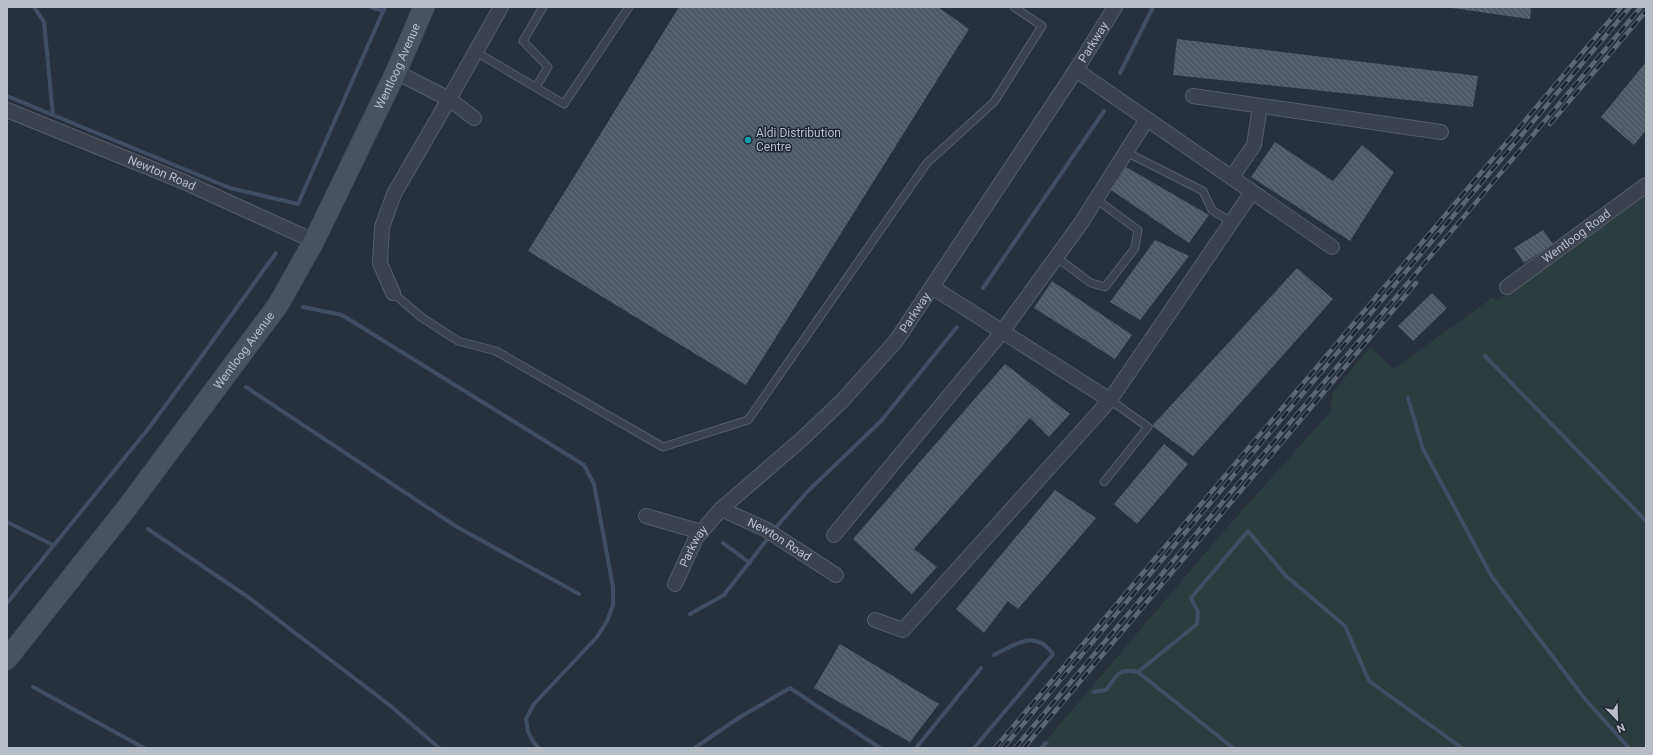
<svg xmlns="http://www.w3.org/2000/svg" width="1653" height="755" viewBox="0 0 1653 755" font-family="Roboto,sans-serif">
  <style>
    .grass { fill: #2a3e40 }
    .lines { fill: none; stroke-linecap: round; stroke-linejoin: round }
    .stream { stroke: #3f4e65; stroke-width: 4 }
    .building { fill: url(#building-back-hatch) }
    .lane-casing { stroke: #565d68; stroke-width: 9 }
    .street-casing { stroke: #565d68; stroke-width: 16 }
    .secondary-casing { stroke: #444b57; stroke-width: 22 }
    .lane { stroke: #3b424e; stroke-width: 7 }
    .street { stroke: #3b424e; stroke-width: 14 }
    .secondary { stroke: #4a5260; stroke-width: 20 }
    .rail-casing { stroke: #5e6674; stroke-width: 4.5 }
    .rail { stroke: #202733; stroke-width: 3; stroke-dasharray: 9; stroke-linecap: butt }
    .culture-dot { fill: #0f9aa8; stroke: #202733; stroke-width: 1.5 }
    .labels { text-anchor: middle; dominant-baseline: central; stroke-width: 3; stroke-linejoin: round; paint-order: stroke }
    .street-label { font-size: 12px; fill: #b7bec8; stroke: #202733 }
    .poi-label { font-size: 12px; fill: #b7bec8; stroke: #202733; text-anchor: start }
  </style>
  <defs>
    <pattern id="building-back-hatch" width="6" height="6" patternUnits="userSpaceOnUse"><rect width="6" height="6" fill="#4e5866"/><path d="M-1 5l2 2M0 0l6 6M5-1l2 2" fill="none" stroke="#656e7a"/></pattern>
  </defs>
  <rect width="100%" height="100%" fill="#27303d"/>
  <path class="grass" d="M1646 191V748H1040L1223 532 1330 412 1333 392 1370 347 1394 369 1493 297 1496 301 1528 280Z"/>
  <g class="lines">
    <g class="stream">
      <path d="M34 7 44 22 53 115"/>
      <path d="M371 7 383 11"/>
      <path d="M1120 73 1153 7"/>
      <path d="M7 96 230 188 298 204 385 7"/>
      <path d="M983 288 1104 111"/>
      <path d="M303 307 342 315 584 465 594 484 613 587V605L607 621 597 637 534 704 526 719 528 732 534 743 539 748"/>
      <path d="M1485 356 1646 521"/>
      <path d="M246 387 457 527 579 594"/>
      <path d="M1408 398 1423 449 1492 577 1585 699 1629 748"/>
      <path d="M7 522 53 545"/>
      <path d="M148 529 248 597 392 707 439 748"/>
      <path d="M723 543 750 563"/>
      <path d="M7 603 148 429 191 371 276 253"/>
      <path d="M690 614 724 595 779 524 808 491 881 421 957 327"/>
      <path d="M1138 672 1197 624 1198 612 1191 598 1248 531 1285 575 1345 626 1369 681 1462 748"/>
      <path d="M33 687 144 748"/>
      <path d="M1094 692 1106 690C1117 676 1118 667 1138 672L1233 748"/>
      <path d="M696 747 740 717 790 688 880 748"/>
      <path d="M916 748 981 668"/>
      <path d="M974 748 1053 654C1035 629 1016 644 994 655"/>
      <path d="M1041 748 1046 743"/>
    </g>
  </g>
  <g class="building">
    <path d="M679 7H938L969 29 746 385 528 251Z"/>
    <path d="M1445 7H1531L1530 19Z"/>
    <path d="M1177 39 1478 76 1473 107 1173 75Z"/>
    <path d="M1646 62V130L1634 145 1601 117Z"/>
    <path d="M1275 142 1333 181 1362 145 1394 172 1350 241 1251 177Z"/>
    <path d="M1126 167 1209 215 1189 243 1111 190Z"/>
    <path d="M1543 230 1553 244 1524 263 1514 248Z"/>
    <path d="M1155 240 1189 256 1140 320 1110 302Z"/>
    <path d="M1297 268 1333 299 1193 456 1152 426Z"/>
    <path d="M1052 281 1132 335 1115 359 1034 308Z"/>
    <path d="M1432 293 1447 308 1413 341 1398 326Z"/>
    <path d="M1005 364 1070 414 1049 437 1030 418 914 549 937 567 912 594 853 539Z"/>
    <path d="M1164 444 1188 464 1137 524 1114 504Z"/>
    <path d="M1055 490 1096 518 1018 609 1008 601 984 633 956 609Z"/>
    <path d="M840 644 939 704 910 742 814 688Z"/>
  </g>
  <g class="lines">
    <defs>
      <g id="lane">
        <path d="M476 52 564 104 629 7"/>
        <path d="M536 87 548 67 523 41 543 7"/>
        <path d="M1126 152 1203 191 1212 210 1231 222"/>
        <path d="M1056 257 1091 283 1105 287 1135 248 1138 230 1096 199"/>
        <path d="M393 293 421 317 458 341 496 351 663 447 748 420 927 163 994 102 1042 26 1014 7"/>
        <path d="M1104 482 1148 427 1110 400"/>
      </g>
      <g id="street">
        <path d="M1076 70 1332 247"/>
        <path d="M396 72 449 99 501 7"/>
        <path d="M1193 96 1441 132"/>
        <path id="s1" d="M7 110 182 181 314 241"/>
        <path d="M1232 177 1254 145 1260 106"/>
        <path d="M932 287 1110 400"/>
        <path id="s2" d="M1507 287 1646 185"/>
        <path d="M393 293 380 263 382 227 394 194 449 99 474 118"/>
        <path id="s3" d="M721 509 765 529 836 575"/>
        <path d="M646 516 701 532"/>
        <path d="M834 535 1002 332 1081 223 1147 119"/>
        <path id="s4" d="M675 584 696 538 721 509 802 439 842 401 896 341 1076 70 1115 7"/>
        <path d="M875 620 903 630 1110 400 1252 192"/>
      </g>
      <g id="secondary">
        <path id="s5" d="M7 659 126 509 278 305 314 241 396 72 424 7"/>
      </g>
    </defs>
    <use href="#lane" class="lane-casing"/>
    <use href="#street" class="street-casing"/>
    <use href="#secondary" class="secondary-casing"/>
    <use href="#lane" class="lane"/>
    <use href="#street" class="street"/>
    <use href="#secondary" class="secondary"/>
    <defs>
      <g id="rail">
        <path d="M1550 124 1646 11"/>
        <path d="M995 748 1621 7"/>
        <path d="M1003 748 1630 7"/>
        <path d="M1015 748 1641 7"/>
        <path d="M1024 748 1416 283"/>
      </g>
    </defs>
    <use href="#rail" class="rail-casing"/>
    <use href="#rail" class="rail"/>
  </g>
  <circle class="culture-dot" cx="748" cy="140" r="4"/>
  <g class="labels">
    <g class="street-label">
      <text stroke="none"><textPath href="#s4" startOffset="690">Parkway</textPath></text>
      <text stroke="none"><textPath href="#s5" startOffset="713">Wentloog Avenue</textPath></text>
      <text stroke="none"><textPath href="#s1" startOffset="167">Newton Road</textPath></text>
      <text stroke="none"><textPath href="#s2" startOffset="86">Wentloog Road</textPath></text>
      <text stroke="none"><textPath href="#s4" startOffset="366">Parkway</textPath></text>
      <text stroke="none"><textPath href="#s5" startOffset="389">Wentloog Avenue</textPath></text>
      <text stroke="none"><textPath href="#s3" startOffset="66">Newton Road</textPath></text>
      <text stroke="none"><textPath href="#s4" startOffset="42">Parkway</textPath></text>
    </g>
    <g class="poi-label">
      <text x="756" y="133">Aldi Distribution<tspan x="756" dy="14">Centre</tspan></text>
    </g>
  </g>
  <rect width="1653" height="755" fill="none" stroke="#b7bec8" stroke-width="16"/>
  <g transform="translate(1617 719) rotate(157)" stroke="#202733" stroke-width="3" paint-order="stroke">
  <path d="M0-3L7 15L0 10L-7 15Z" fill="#b7bec8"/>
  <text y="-6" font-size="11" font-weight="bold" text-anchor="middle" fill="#b7bec8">N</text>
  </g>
</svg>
